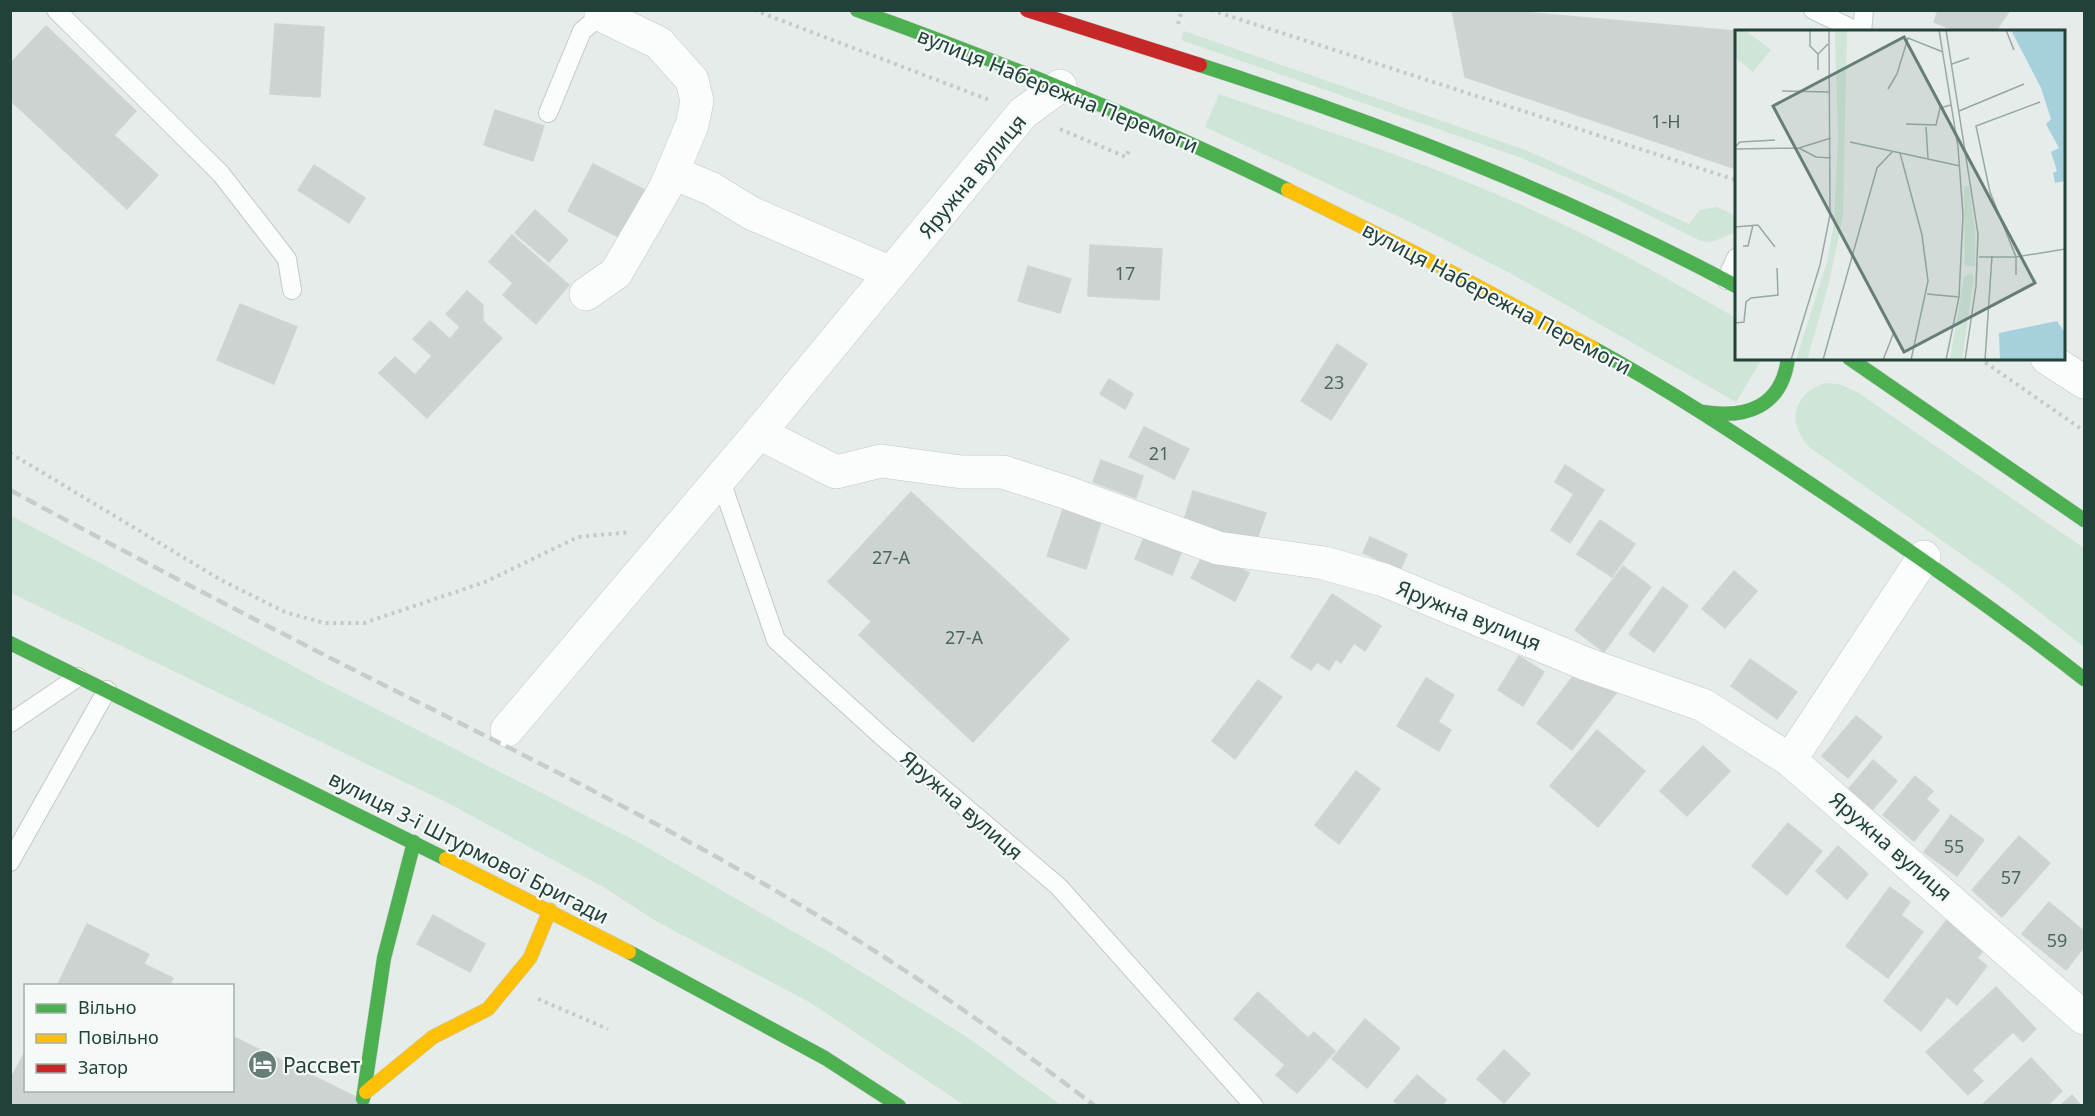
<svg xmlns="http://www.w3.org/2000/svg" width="2095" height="1116" viewBox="0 0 2095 1116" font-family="'Noto Sans',sans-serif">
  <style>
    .green { fill: #cee5d7 }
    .building { fill: #cdd3d1; stroke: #cfd5d2; stroke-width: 1.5 }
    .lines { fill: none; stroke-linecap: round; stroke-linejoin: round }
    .lane-casing { stroke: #c3c9c7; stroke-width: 20 }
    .street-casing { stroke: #c3c9c7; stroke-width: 34 }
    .fast-casing { stroke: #c1cac7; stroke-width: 15 }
    .slow-casing { stroke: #c1cac7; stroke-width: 15 }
    .jam-casing { stroke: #c1cac7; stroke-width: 15 }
    .path { stroke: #c2cbc9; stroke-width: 4; stroke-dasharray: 3 4.5; stroke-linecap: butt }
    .lane { stroke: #fbfcfc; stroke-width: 18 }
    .street { stroke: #fbfcfc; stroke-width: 33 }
    .fast { stroke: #4caf50; stroke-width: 14 }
    .slow { stroke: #ffc107; stroke-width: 14 }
    .jam { stroke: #c62828; stroke-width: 14 }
    .rail { stroke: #c7cdcb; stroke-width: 4.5; stroke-dasharray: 12 6; stroke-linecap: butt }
    .labels { text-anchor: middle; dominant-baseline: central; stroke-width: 4.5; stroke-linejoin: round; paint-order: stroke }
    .number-label { font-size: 18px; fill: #4e6661 }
    .street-label { font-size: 21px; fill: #22413b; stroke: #f5faf8 }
    .poi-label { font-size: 21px; fill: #22413b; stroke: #f5faf8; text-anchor: start }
    .inset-road { fill: none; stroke: #98a8a3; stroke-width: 1.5 }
    .view { fill: #677d78; fill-opacity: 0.15; stroke: #677d78; stroke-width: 3 }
    .inset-edge { fill: none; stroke: #22413b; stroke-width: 3 }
  </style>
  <rect width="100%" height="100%" fill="#e6ece9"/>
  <g class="green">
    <path d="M1184 31 1528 151 1689 224 1700 210 1717 207 1736 216V232L1712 242 1701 241 1613 197 1519 157 1181 40Z"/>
    <path d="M1219 94C1326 131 1436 165 1539 213 1607 244 1672 281 1736 318V358L1762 359 1736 402 1508 272 1410 222 1205 127Z"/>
    <path d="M1824 383 1839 384 1857 392 2084 548V647L2005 585 1809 447C1787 423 1792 395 1824 383Z"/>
    <path d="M10 515 319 680 634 840 834 955 967 1037 1061 1105H964L811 1003 654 920 605 888 446 802 11 593Z"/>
  </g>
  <g class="building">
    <path d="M1452 10H1500L1747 32H1736V169L1465 77Z"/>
    <path d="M1938 10H2010L1995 32H1959L1934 22Z"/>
    <path d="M275 24 324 27 320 97 270 94Z"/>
    <path d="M46 26 136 111 114 135 158 175 127 209 10 100V64Z"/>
    <path d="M495 110 544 126 533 161 484 145Z"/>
    <path d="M593 164 655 195 630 243 568 211Z"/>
    <path d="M314 165 365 198 349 223 298 190Z"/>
    <path d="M535 210 568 240 549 262 515 233Z"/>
    <path d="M512 235 569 285 536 324 503 295 513 283 489 262Z"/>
    <path d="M1090 245 1162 249 1159 300 1088 296Z"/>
    <path d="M1028 266 1071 279 1060 313 1018 301Z"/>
    <path d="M467 291 483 305V321L502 338 427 418 379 373 395 357 415 375 432 356 413 339 430 321 450 339 460 327 446 314Z"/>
    <path d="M240 304 297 327 274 384 217 360Z"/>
    <path d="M1337 344 1367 364 1331 420 1301 401Z"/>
    <path d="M1109 379 1133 394 1125 409 1100 394Z"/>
    <path d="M1144 427 1189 449 1174 479 1129 457Z"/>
    <path d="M1101 460 1143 476 1136 498 1093 482Z"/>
    <path d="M1565 465 1604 490 1570 543 1551 530 1574 494 1555 482Z"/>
    <path d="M1193 491 1266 513 1255 545 1183 523Z"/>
    <path d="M911 492 954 532 871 621 828 582Z"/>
    <path d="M1065 503 1103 516 1086 569 1047 556Z"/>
    <path d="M1600 520 1635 544 1612 577 1577 554Z"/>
    <path d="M954 532 1069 639 973 742 859 635Z"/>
    <path d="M1145 535 1182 551 1172 575 1135 559Z"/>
    <path d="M1370 537 1407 554 1400 570 1363 553Z"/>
    <path d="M1206 550 1249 573 1235 601 1191 578Z"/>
    <path d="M1623 566 1651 587 1604 652 1575 630Z"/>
    <path d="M1734 571 1757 591 1725 628 1702 609Z"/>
    <path d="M1663 587 1688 606 1654 652 1629 634Z"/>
    <path d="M1332 594 1381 626 1365 651 1354 643 1341 663 1336 659 1329 670 1317 662 1311 670 1291 657Z"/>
    <path d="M1519 656 1544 672 1523 706 1498 690Z"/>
    <path d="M1750 659 1797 692 1777 719 1731 686Z"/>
    <path d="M1582 665 1617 692 1572 750 1537 723Z"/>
    <path d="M1426 678 1454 695 1438 722 1451 730 1439 751 1397 726Z"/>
    <path d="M1258 680 1282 697 1235 759 1212 741Z"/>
    <path d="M1856 716 1882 737 1848 778 1822 756Z"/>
    <path d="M1597 730 1645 771 1598 827 1550 786Z"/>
    <path d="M1703 746 1730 771 1687 816 1660 791Z"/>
    <path d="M1873 760 1897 781 1872 810 1848 790Z"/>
    <path d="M1356 771 1380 789 1339 844 1315 825Z"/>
    <path d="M1915 776 1933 791 1926 799 1939 810 1914 841 1883 815Z"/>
    <path d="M1951 815 1984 840 1957 876 1924 852Z"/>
    <path d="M1788 823 1822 851 1787 895 1752 866Z"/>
    <path d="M2019 836 2050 863 2002 917 1972 890Z"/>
    <path d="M1838 846 1868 874 1847 899 1816 871Z"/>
    <path d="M1890 887 1910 902 1901 915 1923 932 1888 978 1846 946Z"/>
    <path d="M2049 902 2084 931V947L2066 970 2022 934Z"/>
    <path d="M1953 912 1991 941 1977 958 1987 966 1957 1005 1947 997 1921 1031 1884 1001Z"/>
    <path d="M433 915 485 944 470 972 417 944Z"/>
    <path d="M87 924 149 954 144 964 173 978 169 986H57Z"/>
    <path d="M1996 987 2036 1029 2023 1042 2013 1032 1972 1070 1983 1081 1968 1095 1926 1052Z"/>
    <path d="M1258 992 1308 1038 1314 1032 1335 1051 1297 1093 1276 1075 1285 1065 1234 1019Z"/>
    <path d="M1365 1019 1400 1048 1367 1088 1332 1059Z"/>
    <path d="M232 1036 374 1106H10V1080L26 1050V1090H232Z"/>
    <path d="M1504 1050 1530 1074 1504 1103 1477 1079Z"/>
    <path d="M2031 1058 2062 1091 2047 1106H1981Z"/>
    <path d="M1417 1075 1446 1100 1442 1106H1399L1394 1101Z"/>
    <path d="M2072 1095 2081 1106H2060Z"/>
  </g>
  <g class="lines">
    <defs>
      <g id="lane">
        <path d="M56 10 221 174 287 259 292 290"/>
        <path d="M1813 10 1859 32"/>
        <path d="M1862 32 1864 10"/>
        <path d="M548 113 582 31 601 15"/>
        <path d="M1726 280 1736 258"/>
        <path d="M720 478 776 640 885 739 1059 887 1254 1106"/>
        <path d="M10 723 78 677"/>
        <path d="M10 862 107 690"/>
      </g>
      <g id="street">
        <path d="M674 173 712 189 751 213 891 273"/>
        <path d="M586 294 616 273 666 187 692 125 697 101 692 80 659 43 601 15 602 10"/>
        <path d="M2047 358 2084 382"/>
        <path d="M759 433 836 472 881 461 962 472H1003L1068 493 1218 548 1324 563 1384 580 1586 664 1703 705 1790 760 2084 1018"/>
        <path d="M507 730 759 433 1023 113 1060 86"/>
        <path d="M1790 760 1924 557"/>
      </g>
      <g id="fast">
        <path d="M857 10C1004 63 1148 121 1288 190"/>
        <path d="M1200 65C1386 125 1563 194 1736 286"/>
        <path d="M1593 348C1672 391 1746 441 1821 491 1911 551 1999 612 2084 679"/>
        <path d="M1849 358 2084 520"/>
        <path d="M1703 412C1746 419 1782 407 1788 358"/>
        <path d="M10 643 446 859"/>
        <path d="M629 952 825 1058 899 1106"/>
        <path d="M363 1099 384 958 414 842"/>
      </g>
      <g id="slow">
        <path d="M1288 190 1417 254 1593 348"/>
        <path d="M446 859 629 952"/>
        <path d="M366 1092 433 1037 488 1009 530 958 550 910"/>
      </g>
      <path id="jam" d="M1027 10 1200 65"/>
    </defs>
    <use href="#lane" class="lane-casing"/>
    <use href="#street" class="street-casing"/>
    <use href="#fast" class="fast-casing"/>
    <use href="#slow" class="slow-casing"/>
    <use href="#jam" class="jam-casing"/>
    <g class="path">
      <path d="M754 10 992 101"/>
      <path d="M1211 10 1736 180"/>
      <path d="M1178 24 1182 10"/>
      <path d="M1060 129 1126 157 1129 150"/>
      <path d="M1979 358 2084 431"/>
      <path d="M10 453 221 580 285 612 324 623H364L485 582 578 537 631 532"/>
      <path d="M538 999 608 1029"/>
    </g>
    <use href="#lane" class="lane"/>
    <use href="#street" class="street"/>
    <use href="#fast" class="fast"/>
    <use href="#slow" class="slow"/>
    <use href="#jam" class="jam"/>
    <path class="rail" d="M10 490C121 550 232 608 344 665 499 743 656 819 805 908 906 968 1002 1035 1095 1106"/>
  </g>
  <defs>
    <symbol id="hotel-disc" viewBox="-11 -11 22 22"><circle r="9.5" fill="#677d78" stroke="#f5faf8"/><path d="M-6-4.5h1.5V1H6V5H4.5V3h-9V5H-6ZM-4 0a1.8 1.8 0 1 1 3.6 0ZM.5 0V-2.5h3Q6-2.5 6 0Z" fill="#fff"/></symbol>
  </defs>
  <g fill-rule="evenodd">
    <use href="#hotel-disc" x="246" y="1048" width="33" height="33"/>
  </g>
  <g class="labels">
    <g class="number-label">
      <text x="1666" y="121">1-Н</text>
      <text x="1125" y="273">17</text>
      <text x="1334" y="382">23</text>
      <text x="1159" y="453">21</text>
      <text x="891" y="557">27-А</text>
      <text x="964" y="637">27-А</text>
      <text x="1954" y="846">55</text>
      <text x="2011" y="877">57</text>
      <text x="2057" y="940">59</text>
    </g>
    <g class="street-label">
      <text transform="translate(1058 90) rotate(22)">вулиця Набережна Перемоги</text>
      <text transform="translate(972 176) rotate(-50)">Яружна вулиця</text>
      <text transform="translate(1497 298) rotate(28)">вулиця Набережна Перемоги</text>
      <text transform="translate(1469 615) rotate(22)">Яружна вулиця</text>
      <text transform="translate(962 805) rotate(41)">Яружна вулиця</text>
      <text transform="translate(1891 846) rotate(41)">Яружна вулиця</text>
      <text transform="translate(469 847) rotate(27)">вулиця 3-ї Штурмової Бригади</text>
    </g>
    <g class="poi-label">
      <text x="283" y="1065">Рассвет</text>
    </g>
  </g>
  <g transform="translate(1735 30)">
    <rect width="330" height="330" fill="#e6ece9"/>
    <path d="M0 0H10L36 20 18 42 0 27ZM100 0H112L108 185 94 253 72 330H61L92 232 99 194 103 109ZM229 156H234L240 201V236H230ZM236 243 239 247 227 330H215L229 247Z" fill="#cee5d7"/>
    <path d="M276 0H330V151L320 153 318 143 322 141 316 122 324 118 311 94 316 89 306 58ZM322 291 330 303V329L265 330 264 303Z" fill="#a5d0dc"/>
    <path class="inset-road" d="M75 0V16L83 24M204 0 223 117 228 185 224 267 211 330M211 0 243 204 241 256 230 330M271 0 279 20M217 34 234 28M83 40V24L93 14M153 59 162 44 173 8 208 22M47 61 95 62M305 72 241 96 255 162 281 227 330 219M224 81 289 54M171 94 201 95 205 78 216 75M191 97 193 128M115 112 225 136M0 117 5 112 40 110M64 118 81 127 96 128M0 119 64 118 96 108M165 123 187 205 193 251 176 330M0 197 23 195 40 217M8 216H13L18 195M244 227H281V245M0 239V261M192 264 224 267M0 293 9 292 11 272 16 268 43 265 42 238M56 330 85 235 95 185 94 0M88 330 142 138 158 121M148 330 159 302M250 330 257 226"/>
    <path class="view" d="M169 7 300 253 169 322 38 76Z"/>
    <rect width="330" height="330" class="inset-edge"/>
  </g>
  <rect width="2095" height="1116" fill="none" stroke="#22413b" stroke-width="24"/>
  <rect x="24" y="984" width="210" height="108" fill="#f5faf8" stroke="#a1b0ac" stroke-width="1.5"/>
  <rect x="36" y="1004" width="30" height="9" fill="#4caf50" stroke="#a1b0ac" stroke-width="1.5"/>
  <text x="78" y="1014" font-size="18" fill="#22413b">Вільно</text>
  <rect x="36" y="1034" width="30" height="9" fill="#ffc107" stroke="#a1b0ac" stroke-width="1.5"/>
  <text x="78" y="1044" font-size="18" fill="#22413b">Повільно</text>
  <rect x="36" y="1064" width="30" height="9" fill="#c62828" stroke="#a1b0ac" stroke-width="1.5"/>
  <text x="78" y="1074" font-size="18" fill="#22413b">Затор</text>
</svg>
